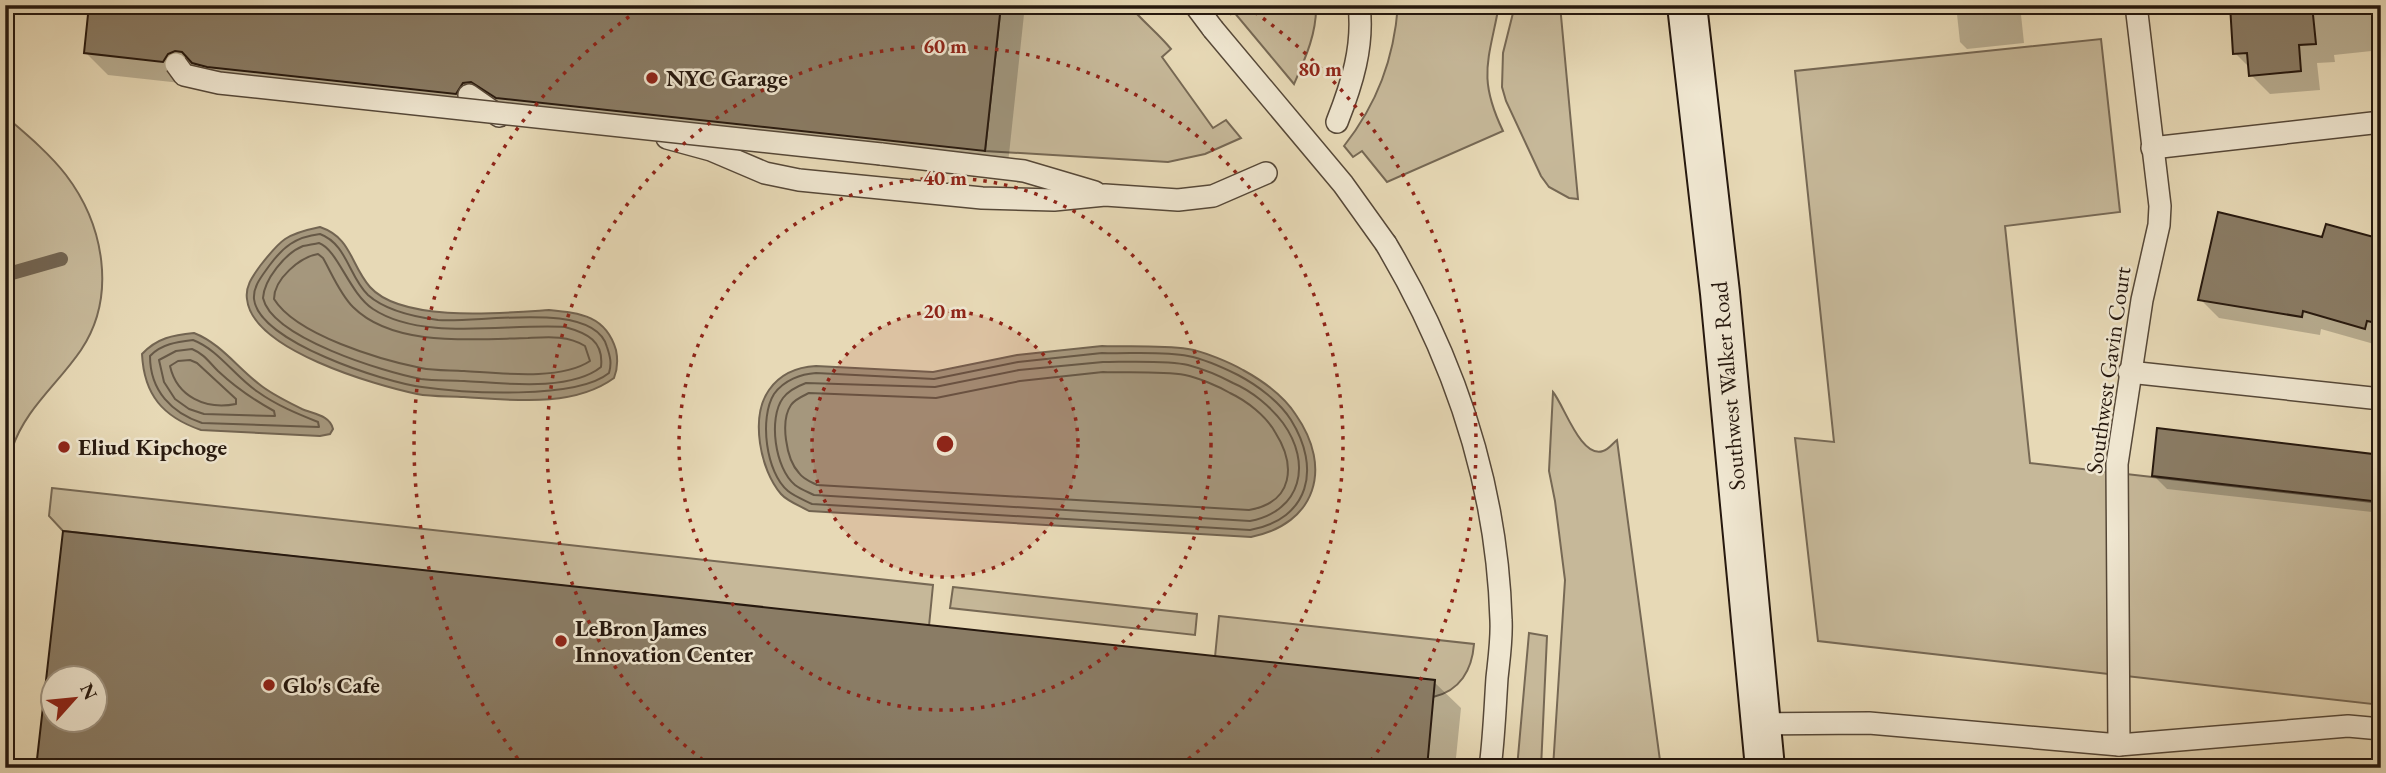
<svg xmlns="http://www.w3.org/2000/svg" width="2386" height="773" viewBox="0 0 2386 773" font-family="'EB Garamond',serif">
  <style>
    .green { fill: #c6b899; stroke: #766854; stroke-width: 2 }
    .water { fill: #a5977d; stroke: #726451; stroke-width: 2 }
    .shadow { fill: #0003; fill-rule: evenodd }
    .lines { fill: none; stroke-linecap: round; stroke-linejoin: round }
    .shore { stroke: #665846; stroke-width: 2 }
    .stream { stroke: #726451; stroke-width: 14 }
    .building { fill: #8a7c65; stroke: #26180e; stroke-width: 2; fill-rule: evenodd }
    .service-casing { stroke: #564838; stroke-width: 24 }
    .secondary-casing { stroke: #26180e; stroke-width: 42 }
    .service { stroke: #efe6d0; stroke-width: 21 }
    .secondary { stroke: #efe6d0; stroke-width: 38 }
    .service-bridge-casing { stroke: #564838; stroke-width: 24; stroke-linecap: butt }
    .service-bridge { stroke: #efe6d0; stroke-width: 21 }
    .ring { fill: none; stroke: #8f2418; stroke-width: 3.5; stroke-dasharray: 3.5 7 }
    .poi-dot { fill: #8f2418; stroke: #efe6d0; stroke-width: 2.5 }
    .labels { text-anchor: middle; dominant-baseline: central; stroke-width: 5; stroke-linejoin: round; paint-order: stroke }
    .poi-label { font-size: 23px; font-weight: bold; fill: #26180e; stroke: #efe6d0; text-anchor: start }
    .street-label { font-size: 23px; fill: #26180e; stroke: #efe6d0 }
    .centre { fill: #8f2418; stroke: #efe6d0; stroke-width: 3.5 }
    .ring-label { font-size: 21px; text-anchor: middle; font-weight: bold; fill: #8f2418; stroke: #efe6d0; stroke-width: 5; stroke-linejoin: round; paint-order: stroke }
  </style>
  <rect width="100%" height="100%" fill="#e7d9b6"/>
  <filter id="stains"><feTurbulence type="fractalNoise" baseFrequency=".00286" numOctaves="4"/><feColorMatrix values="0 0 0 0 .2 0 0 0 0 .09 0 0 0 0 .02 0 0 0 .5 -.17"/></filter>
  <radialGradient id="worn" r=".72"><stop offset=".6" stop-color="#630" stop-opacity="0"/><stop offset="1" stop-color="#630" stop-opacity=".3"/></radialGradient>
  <g class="green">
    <path d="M1001 5H1129C1142 21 1158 33 1171 49L1162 57 1213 128 1226 120 1241 138 1205 154 1168 162 985 151Z"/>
    <path d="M1226 5H1316C1317 33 1305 59 1294 84L1234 12 1231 14Z"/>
    <path d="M1398 5H1499C1489 60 1477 77 1503 131L1387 182 1362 151 1353 157 1344 146C1377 104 1394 59 1398 5Z"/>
    <path d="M1515 5H1560L1578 199 1569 198 1549 187 1541 176 1506 101 1502 87 1503 53Z"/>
    <path d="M2101 39 2120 212 2005 226 2030 463 2381 503V705L1818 641 1795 438 1834 442 1795 71Z"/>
    <path d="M5 116C26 134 49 153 66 175 104 225 117 296 81 350 58 384 25 409 12 449H5Z"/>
    <path d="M1553 392C1564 405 1581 459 1603 451 1608 450 1613 443 1617 440L1661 768H1553L1565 580 1555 501 1549 471Z"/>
    <path d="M52 488 933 585 929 626 63 531 49 516Z"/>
    <path d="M953 587 1197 614 1195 635 950 608Z"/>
    <path d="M1219 616 1474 644C1472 670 1460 691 1433 697L1215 657Z"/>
    <path d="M1529 633 1547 636 1541 768H1517Z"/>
  </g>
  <g class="water">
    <path d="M320 227C352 238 350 264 370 287 402 323 504 313 549 310 581 313 606 316 616 350 618 360 618 368 614 378 573 408 512 400 464 397 449 396 432 397 417 394 375 385 252 350 247 299 245 286 253 276 260 266 281 239 286 234 320 227Z"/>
    <path d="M194 333C220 343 237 367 259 384 271 394 288 402 302 409 313 414 330 415 333 429L330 434 320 436 201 430C163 417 144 395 142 354 157 338 173 335 194 333Z"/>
    <path d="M1102 346C1130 347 1161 345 1188 349 1203 351 1231 363 1243 370 1263 381 1284 396 1296 415 1333 468 1316 524 1251 537L809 511C800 506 787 501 781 494 760 470 750 417 769 390 780 374 798 367 816 366L933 372 1017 355Z"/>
  </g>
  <g class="shadow">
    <path d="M91 5H1025L1007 173 108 75 86 53Z"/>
    <path d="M1956 5H2020L2024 43 1967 49 1960 42Z"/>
    <path d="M2231 5H2381V50L2334 55 2335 62 2317 63 2320 90 2270 94 2251 75 2250 68 2235 53Z"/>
    <path d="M2324 239 2381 243V346L2321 329 2320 335 2219 318 2200 299Z"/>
    <path d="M2381 455V513L2167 489 2153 475Z"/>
    <path d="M65 533 1434 682 1461 708 1455 768H37ZM52 678H94V720H52Z"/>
  </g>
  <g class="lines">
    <g class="shore">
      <path d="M320 234C347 244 349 277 368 295 386 311 415 317 438 320 476 324 594 299 607 347 610 356 612 363 609 373 576 400 464 393 422 387 384 382 259 342 254 299 253 286 262 276 269 266 283 247 295 237 320 234Z"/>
      <path d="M319 243C338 250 349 293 373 309 423 342 508 323 565 327 587 333 604 341 601 367 570 392 502 383 464 381 450 380 435 381 421 379 384 372 272 338 263 298 264 280 285 253 303 246 308 245 314 244 319 243Z"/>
      <path d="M318 254 323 258C332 274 340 294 353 307 394 348 475 339 528 338 547 337 568 335 585 346L590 361C560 381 499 373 464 371 450 370 435 371 421 368 381 360 296 335 274 299 274 279 300 257 318 254Z"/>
      <path d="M193 340C219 350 235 377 258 392 276 405 298 414 318 422L319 427 202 423C172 413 150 391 150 356 161 344 177 342 193 340Z"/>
      <path d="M192 349C204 354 209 362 218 371 235 387 254 400 274 411L275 416 204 414 189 409 175 399 164 382 159 360 176 351Z"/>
      <path d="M1102 353C1128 354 1164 351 1188 356 1204 359 1224 368 1238 375 1257 385 1280 402 1291 420 1321 468 1310 519 1250 530L812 504C804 500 794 496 788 491 766 473 759 418 774 394 784 380 801 374 816 373L934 379 1018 362Z"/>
      <path d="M190 360 197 363 236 399V404C206 410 177 397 170 366L178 361Z"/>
      <path d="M1103 362C1125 362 1168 360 1188 365 1203 369 1220 376 1233 383 1252 391 1271 407 1283 423 1312 463 1302 511 1250 521L814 495C808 492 800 489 795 485 775 469 768 418 783 398 789 390 798 386 806 383L935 387 1019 370Z"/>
      <path d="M1103 372C1127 373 1162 371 1185 375 1199 378 1218 386 1230 393 1247 401 1266 416 1275 432 1296 465 1294 502 1249 510L817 485C811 482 803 479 799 473 786 459 780 421 791 405 795 399 803 396 809 393L936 398 1020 381Z"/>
    </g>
    <path class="stream" d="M5 275 61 259"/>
  </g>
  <g class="building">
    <path d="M89 5H1001L985 151 496 98 471 82 463 83 456 94 207 67 192 63 182 52 175 51 168 54 163 62 84 53Z"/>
    <path d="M2230 5H2312L2316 44 2299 45 2301 71 2249 76 2247 53 2233 54Z"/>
    <path d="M2218 212 2322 237 2326 224 2381 239V324L2367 321 2365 329 2303 311 2302 317 2198 300Z"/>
    <path d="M2157 428 2381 455V502L2152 476Z"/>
    <path d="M63 531 1435 680 1427 768H36ZM52 678H94V720H52Z"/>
  </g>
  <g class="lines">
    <defs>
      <g id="service">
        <path d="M1195 5 1213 29"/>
        <path d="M469 95 499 116"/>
        <path d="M1337 122C1352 84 1364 46 1359 5"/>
        <path d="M667 138 711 150 765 173 799 180 982 198 1054 200 1105 195 1178 200 1213 196 1266 173"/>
        <path d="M2152 148 2381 122"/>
        <path d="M881 154 1024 171 1095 192"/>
        <path d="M1386 244C1455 360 1497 484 1501 620 1502 639 1499 659 1497 678 1495 708 1494 738 1490 768"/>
        <path d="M2129 372 2381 399"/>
        <path d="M1760 724 1869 723 2119 745 2348 726 2381 729"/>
        <path d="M2119 745 2117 464 2142 300 2159 225 2160 206 2136 5"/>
      </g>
      <path id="secondary" d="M1687 5 1720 293 1765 768"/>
    </defs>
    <use href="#service" class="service-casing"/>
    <use href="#secondary" class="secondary-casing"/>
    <use href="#service" class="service"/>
    <use href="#secondary" class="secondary"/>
    <defs>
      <g id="service-bridge">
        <path d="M1213 29 1343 184 1386 244"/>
        <path d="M176 64 184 75 219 83 881 154"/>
      </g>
    </defs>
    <use href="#service-bridge" class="service-bridge-casing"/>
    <use href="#service-bridge" class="service-bridge"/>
  </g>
  <circle cx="945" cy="444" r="133" fill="#8f2418" fill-opacity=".12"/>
  <g class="ring">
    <circle cx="945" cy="444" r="133"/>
    <circle cx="945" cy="444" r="266"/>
    <path d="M711 766A398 398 0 1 1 1179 766"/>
    <path d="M524 767A531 531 0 0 1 644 6M1246 6A531 531 0 0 1 1366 767"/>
  </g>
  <g class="poi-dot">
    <circle cx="652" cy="78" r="7"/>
    <circle cx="64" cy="447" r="7"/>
    <circle cx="561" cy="641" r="7"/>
    <circle cx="269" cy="685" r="7"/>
  </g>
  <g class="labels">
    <g class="poi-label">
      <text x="666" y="78">NYC Garage</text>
      <text x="78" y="447">Eliud Kipchoge</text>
      <text x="575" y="628">LeBron James<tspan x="575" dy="26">Innovation Center</tspan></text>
      <text x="283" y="685">Glo's Cafe</text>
    </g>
    <g class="street-label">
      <text transform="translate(2108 370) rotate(-82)">Southwest Gavin Court</text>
      <text transform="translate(1728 386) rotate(-95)">Southwest Walker Road</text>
    </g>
  </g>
  <circle cx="945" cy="444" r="10" class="centre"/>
  <g class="ring-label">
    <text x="945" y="53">60 m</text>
    <text x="1320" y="76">80 m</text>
    <text x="945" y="185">40 m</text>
    <text x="945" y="318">20 m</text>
  </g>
  <rect width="2386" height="773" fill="none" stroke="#e7d9b6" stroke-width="28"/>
  <rect x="7" y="7" width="2372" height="759" fill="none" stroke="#26180e" stroke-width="3.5"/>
  <rect x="14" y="14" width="2358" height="745" fill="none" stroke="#26180e" stroke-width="2"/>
  <g transform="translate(74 699) rotate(63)"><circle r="33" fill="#efe6d0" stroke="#9f9482" stroke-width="2"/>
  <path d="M0-5L12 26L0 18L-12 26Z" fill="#8f2418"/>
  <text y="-10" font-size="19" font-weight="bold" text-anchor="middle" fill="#26180e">N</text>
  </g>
  <rect width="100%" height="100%" filter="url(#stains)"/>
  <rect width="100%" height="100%" fill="url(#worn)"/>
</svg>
